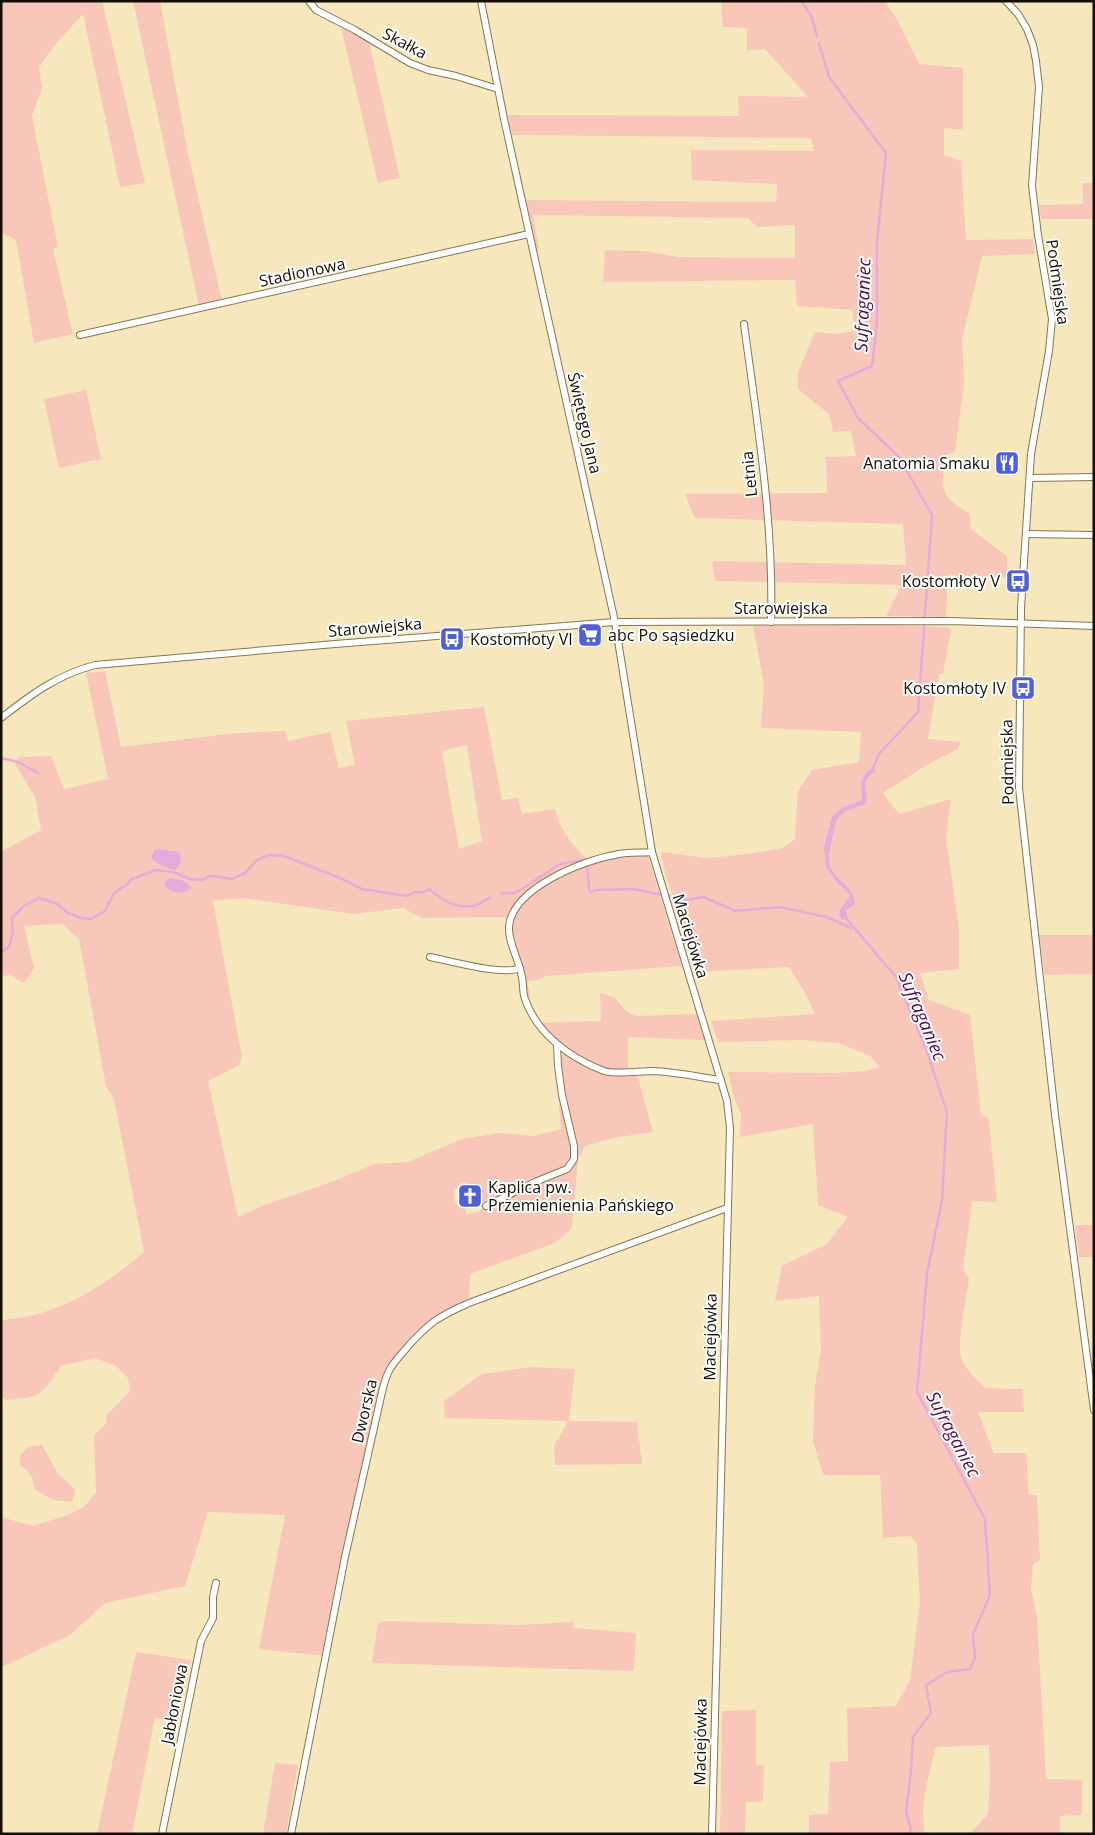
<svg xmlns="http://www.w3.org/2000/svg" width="1095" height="1835" viewBox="0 0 1095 1835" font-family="'Open Sans',sans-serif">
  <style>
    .green { fill: #f9c6ba; fill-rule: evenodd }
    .water { fill: #e5abdb }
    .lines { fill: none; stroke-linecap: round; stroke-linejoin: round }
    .stream { stroke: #e5abdb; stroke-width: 2.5 }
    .street-casing { stroke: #84774e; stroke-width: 8 }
    .street { stroke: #fff; stroke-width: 6 }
    .labels { text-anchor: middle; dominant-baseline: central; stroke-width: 4; stroke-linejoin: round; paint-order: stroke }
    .street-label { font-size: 16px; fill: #130e01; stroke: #fff }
    .poi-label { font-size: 16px; fill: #130e01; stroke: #fff; text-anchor: end }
    .water-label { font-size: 18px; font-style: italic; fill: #4e0948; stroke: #fff }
  </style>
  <rect width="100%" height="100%" fill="#f6e8bc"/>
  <g class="green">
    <path d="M1 1H102L145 183 120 187 83 14 52 48 39 68 42 88 32 116 58 247 53 249 73 334 34 343 16 240 2 233 1 230Z"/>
    <path d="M133 1H160L187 149 222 301 199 306Z"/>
    <path d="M721 1H885L896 18 919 64 963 68V130L944 128V155L961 161 966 240 1033 239 1035 254 982 256 962 340 964 383 955 452 944 456C943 489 938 496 969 513L971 529 1007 556V577L948 575 946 617 886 616 901 585 715 581 712 561 906 565 903 524 695 518 685 494 827 493 826 457 856 456 851 431 833 432 829 414 798 389V372L815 332 837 334 855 331 852 310 797 306 795 280 603 282 605 250 644 251 678 257 795 258V225L757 227 748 218 533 215 539 249H536L526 200 776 202 777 184 692 180 691 150 814 151 811 138 512 135 507 115 739 116 738 96 808 97 765 49 747 50V28L723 27Z"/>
    <path d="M341 27 369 42 400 178 378 183Z"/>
    <path d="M1083 183H1094V219H1041L1039 205 1083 204Z"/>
    <path d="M86 390 101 459 59 468 44 399Z"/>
    <path d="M887 625 947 627 951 630 943 674H939L928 739 961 742 958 749 930 763 883 793 899 814 951 799 946 837 959 929V969L920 973 929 1000 970 1015 981 1115 987 1117 989 1121 997 1202 972 1201 963 1269 969 1278C967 1297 957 1339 961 1357 964 1369 977 1379 985 1388L1023 1389 1024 1412H978L994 1453H1026L1029 1495H1037L1040 1560 1033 1565 1031 1589 1037 1617 1046 1779 1082 1780V1815L1060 1816V1834H970L988 1814 990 1779 989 1745 936 1747C929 1775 919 1804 925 1834H809V1815L828 1814 830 1762 848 1761 847 1708 896 1706 910 1680 920 1602 917 1545 913 1538 910 1536 883 1538 880 1475H823L813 1441 815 1386 821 1349 819 1296 775 1301 782 1266 827 1244 848 1217 818 1205 813 1124 740 1137 741 1114 735 1100 728 1072 833 1073 865 1071 880 1067 870 1056 838 1043 802 1040 718 1042 711 1021 815 1014 804 991 789 967 696 972 663 865 661 852 707 858 748 854 783 848 795 839 798 791 812 770 859 762 861 732 761 728 764 685 753 626Z"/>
    <path d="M105 671 121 747 236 733 285 731 288 741 330 732 339 768 355 765 346 721 484 707 502 800 518 798 522 814 555 809C559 829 573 846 587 859 565 865 532 881 519 900 515 905 512 912 509 917L422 918 403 908 353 914 243 898 213 901 242 1057 239 1065 208 1081 238 1217 264 1205 329 1183 374 1164 408 1162 462 1139 500 1133 534 1136 561 1129 557 1083 561 1085 560 1060 562 1055H568L598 1070 637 1074 653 1132 613 1138 585 1146 578 1160 572 1227 564 1236 552 1244 470 1274 469 1300C428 1316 411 1338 384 1371L324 1656 259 1649 285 1515 208 1512 185 1586 105 1603 70 1635 2 1667 1 1666V1517L33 1526 68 1515 84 1507 96 1493 94 1436 107 1422 106 1416 130 1391 128 1378 115 1365 94 1358 61 1366C41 1395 42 1397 6 1400L1 1396V1320C56 1317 104 1287 144 1252L114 1099 106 1086 79 939 62 924 24 926 34 968 24 983 10 975 1 976V852L41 830 35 797 15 764 19 757 51 756 64 789 108 779 86 673ZM467 745 482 841 459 849 442 751ZM463 1182 475 1186 482 1192 483 1204 486 1206C479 1212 474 1214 466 1214V1209C451 1207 450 1189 463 1182Z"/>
    <path d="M648 856 682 966 546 976 539 980 529 981 528 984 530 996 527 997C525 989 525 981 524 974 522 959 510 939 513 925 519 890 582 862 614 857 625 856 637 856 648 856Z"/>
    <path d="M1039 935H1094V974L1045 975Z"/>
    <path d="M600 993 614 997 626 1011 636 1016 697 1014 705 1040 628 1037V1068C624 1069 620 1071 616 1071 595 1070 553 1039 540 1023L601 1021Z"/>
    <path d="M1075 1225H1094V1257H1079Z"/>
    <path d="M532 1367 575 1369 569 1421 637 1422 642 1464 555 1465 554 1446 568 1421 445 1418 444 1401 482 1374Z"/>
    <path d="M42 1445 58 1474 76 1490 72 1501C55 1502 49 1499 35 1489 33 1477 30 1472 20 1465V1456L28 1447Z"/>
    <path d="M385 1621 516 1625 573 1622V1628L636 1633 634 1671 372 1663 378 1623Z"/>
    <path d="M136 1652 191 1660 178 1722 155 1718 132 1834H97Z"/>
    <path d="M756 1710V1765H764L763 1802H746L745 1834H720L722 1711Z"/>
    <path d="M275 1763 298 1765 286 1834H263Z"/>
  </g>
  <g class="water">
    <path d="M872 768 876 771C858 783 869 786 866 803 859 808 849 808 842 814 835 820 834 827 833 835 831 845 827 856 830 866 836 882 855 886 855 904L846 910 847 917 842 920C835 909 846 905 850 896L845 889 840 886 826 867 824 847 832 817 842 808 862 800C862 783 857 780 872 768Z"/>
    <path d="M159 849 179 852C182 860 182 863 175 870 166 868 158 865 151 858L154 850Z"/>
    <path d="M171 878 184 881 192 888 182 893 171 891 165 886V881Z"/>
  </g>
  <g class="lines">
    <g class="stream">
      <path d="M801 1 811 15 817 36"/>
      <path d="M819 43 829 77 886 153 877 242V322L872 366 838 381 858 418 899 457 932 515 918 712 879 754 872 771"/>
      <path d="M1 758 18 762 38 773"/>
      <path d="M501 893H515L522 889 560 864 584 860C590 871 587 880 590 892L598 890 633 889 687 900 703 897 736 911 780 907 827 917 851 928"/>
      <path d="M845 917 896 977 926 1049 947 1112 942 1200 927 1274 917 1392 985 1519 990 1595 973 1634 975 1658 970 1669 947 1672 926 1685 931 1713 913 1737 911 1771 906 1811 911 1830 908 1834"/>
      <path d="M1 952 9 947 13 932 12 918 24 906 39 898 57 904 68 913 81 918 91 919 105 911 114 893 126 885 132 879 156 870 173 872 190 879 201 880 211 876 232 879 245 873 257 860 269 855 284 856 340 878 362 889 407 896 415 892 422 893 429 889C441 899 455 909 472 906 478 906 484 900 490 898"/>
    </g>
    <defs>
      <g id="street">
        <path d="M309 1 316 10 355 30 410 63 428 70 456 76 498 89"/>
        <path d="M481 1 504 119 615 622 652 852 727 1101 730 1128 712 1834"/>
        <path d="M1006 1 1018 14 1027 29 1033 45 1036 61 1039 87 1032 186 1038 235 1052 319 1049 351 1031 454 1021 608 1019 788 1055 1115 1094 1410"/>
        <path d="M744 324C757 422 774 522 771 622"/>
        <path d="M80 335 529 234"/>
        <path d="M1030 478 1094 477"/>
        <path d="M1026 534 1094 535"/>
        <path d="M1 718C32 694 57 675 95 665L335 644 615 622 951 621 1094 626"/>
        <path d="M652 852C640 853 626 852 614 855 582 861 513 888 509 926 508 942 518 958 521 973 524 982 522 991 525 999 537 1034 570 1058 604 1071 616 1075 639 1071 653 1071 676 1072 698 1077 721 1080"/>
        <path d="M430 957C450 961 503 976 520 968"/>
        <path d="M486 1206 535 1182 567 1169 574 1159V1146L562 1095 558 1066 557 1045"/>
        <path d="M162 1834 201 1641 213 1618V1597L216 1583"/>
        <path d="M291 1834 345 1557 382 1392C387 1371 390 1367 404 1351 427 1324 437 1317 469 1303L727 1208"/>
      </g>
    </defs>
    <use href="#street" class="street-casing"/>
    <use href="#street" class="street"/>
  </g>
  <defs>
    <symbol id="restaurant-square" viewBox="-11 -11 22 22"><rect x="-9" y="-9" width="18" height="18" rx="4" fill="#4f60d6" stroke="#fff"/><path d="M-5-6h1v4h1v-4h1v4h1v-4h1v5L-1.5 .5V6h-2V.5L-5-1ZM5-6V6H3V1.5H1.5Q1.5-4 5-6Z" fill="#fff"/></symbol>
    <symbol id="bus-square" viewBox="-11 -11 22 22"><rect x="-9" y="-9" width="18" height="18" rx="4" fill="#4f60d6" stroke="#fff"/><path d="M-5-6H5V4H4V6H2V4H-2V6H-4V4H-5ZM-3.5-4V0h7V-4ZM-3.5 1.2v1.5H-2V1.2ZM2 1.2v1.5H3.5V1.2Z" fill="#fff"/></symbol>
    <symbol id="supermarket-square" viewBox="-11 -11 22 22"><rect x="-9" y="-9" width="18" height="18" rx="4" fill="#4f60d6" stroke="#fff"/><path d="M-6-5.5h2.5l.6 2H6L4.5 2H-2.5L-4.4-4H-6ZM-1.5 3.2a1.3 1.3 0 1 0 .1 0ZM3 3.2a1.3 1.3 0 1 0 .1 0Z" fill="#fff"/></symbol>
    <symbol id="church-square" viewBox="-11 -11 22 22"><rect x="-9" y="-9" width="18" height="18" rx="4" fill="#4f60d6" stroke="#fff"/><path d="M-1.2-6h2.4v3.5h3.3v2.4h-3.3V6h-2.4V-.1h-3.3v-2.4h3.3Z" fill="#fff"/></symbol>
  </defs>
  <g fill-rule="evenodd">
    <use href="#restaurant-square" x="993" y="449" width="28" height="28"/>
    <use href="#bus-square" x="1004" y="567" width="28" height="28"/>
    <use href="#supermarket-square" x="576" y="621" width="28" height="28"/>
    <use href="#bus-square" x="438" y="625" width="28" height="28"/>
    <use href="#bus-square" x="1009" y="674" width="28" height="28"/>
    <use href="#church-square" x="456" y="1182" width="28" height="28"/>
  </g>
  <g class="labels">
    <g class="street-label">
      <text transform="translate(405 43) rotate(28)">Skałka</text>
      <text transform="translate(302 272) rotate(-12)">Stadionowa</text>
      <text transform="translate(1058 282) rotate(82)">Podmiejska</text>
      <text transform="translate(585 423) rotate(77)">Świętego Jana</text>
      <text transform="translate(749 474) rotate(-96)">Letnia</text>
      <text x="781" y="608">Starowiejska</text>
      <text transform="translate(375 627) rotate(-5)">Starowiejska</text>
      <text transform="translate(1007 762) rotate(-91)">Podmiejska</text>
      <text transform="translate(691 936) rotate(73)">Maciejówka</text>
      <text transform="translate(710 1337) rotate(-89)">Maciejówka</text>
      <text transform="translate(364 1411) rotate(-77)">Dworska</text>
      <text transform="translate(174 1704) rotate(-79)">Jabłoniowa</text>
      <text transform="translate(700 1742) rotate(-89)">Maciejówka</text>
    </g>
    <g class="poi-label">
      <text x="990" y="463">Anatomia Smaku</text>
      <text x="1000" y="581">Kostomłoty V</text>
      <text x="608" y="635" text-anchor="start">abc Po sąsiedzku</text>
      <text x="470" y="639" text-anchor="start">Kostomłoty VI</text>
      <text x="1006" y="688">Kostomłoty IV</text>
      <text x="488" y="1187" text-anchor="start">Kaplica pw.<tspan x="488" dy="18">Przemienienia Pańskiego</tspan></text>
    </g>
    <g class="water-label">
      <text transform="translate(862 305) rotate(-88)">Sufraganiec</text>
      <text transform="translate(923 1016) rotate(67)">Sufraganiec</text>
      <text transform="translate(954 1434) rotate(62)">Sufraganiec</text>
    </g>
  </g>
  <rect width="1095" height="1835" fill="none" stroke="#130e01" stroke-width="5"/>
</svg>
